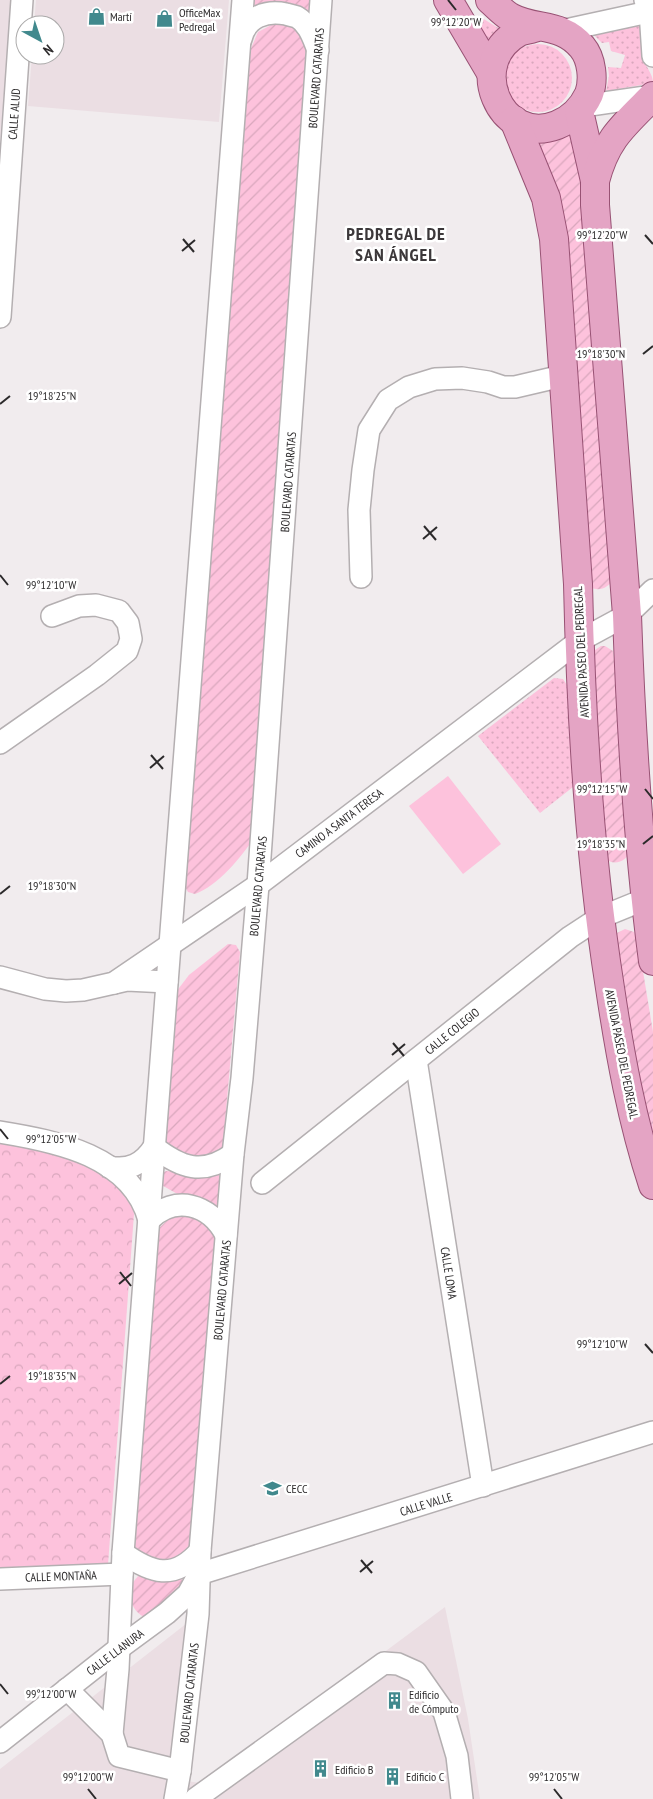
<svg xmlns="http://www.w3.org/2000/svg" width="653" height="1799" viewBox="0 0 653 1799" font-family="'PT Sans Narrow',sans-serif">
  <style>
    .built { fill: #ebdee3 }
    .grass { fill: url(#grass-dots) }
    .forest { fill: url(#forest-crowns) }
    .garden { fill: url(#garden-furrows) }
    .pitch { fill: #fdc2dc }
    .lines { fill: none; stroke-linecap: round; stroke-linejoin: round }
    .minor-casing { stroke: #b4afb1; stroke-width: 24 }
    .major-casing { stroke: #985274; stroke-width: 30 }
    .minor { stroke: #fff; stroke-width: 21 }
    .major { stroke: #e4a4c4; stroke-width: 28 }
    .ticks { fill: none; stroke: #2c2a2b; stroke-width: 2 }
    .labels { text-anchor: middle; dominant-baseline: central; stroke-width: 5; stroke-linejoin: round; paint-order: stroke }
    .poi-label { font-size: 12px; fill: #2c2a2b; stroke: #fff; text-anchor: start }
    .street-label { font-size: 12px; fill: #2c2a2b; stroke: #fff }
    .district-label { font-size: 18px; font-weight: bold; letter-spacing: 1px; fill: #3c383a; stroke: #fff }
    .ticks-label { font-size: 12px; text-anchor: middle; fill: #2c2a2b; stroke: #fff; stroke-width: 5; stroke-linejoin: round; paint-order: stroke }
  </style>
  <defs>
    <pattern id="grass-dots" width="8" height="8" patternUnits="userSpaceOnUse" patternTransform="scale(1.25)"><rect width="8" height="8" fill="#fdc2dc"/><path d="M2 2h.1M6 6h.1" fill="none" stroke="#d9a7bd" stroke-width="1.8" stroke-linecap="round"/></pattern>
    <pattern id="forest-crowns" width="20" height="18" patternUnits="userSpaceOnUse" patternTransform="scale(1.25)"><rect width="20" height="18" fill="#fdc2dc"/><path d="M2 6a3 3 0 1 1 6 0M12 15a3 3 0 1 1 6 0" fill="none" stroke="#d9a7bd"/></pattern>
    <pattern id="garden-furrows" width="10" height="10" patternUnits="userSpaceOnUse" patternTransform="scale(1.25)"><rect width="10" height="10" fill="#fdc2dc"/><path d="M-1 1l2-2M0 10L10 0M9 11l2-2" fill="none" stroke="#d9a7bd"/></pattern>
  </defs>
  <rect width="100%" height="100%" fill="#f1ecee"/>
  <g class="built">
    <path d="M0 0H12L0 142Z"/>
    <path d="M36 0H229L219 122 28 106 32 55H55V25H34Z"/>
    <path d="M445 1607 468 1719 480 1799H0V1769L191 1620 173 1779 207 1784Z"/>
  </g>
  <g class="grass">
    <path d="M482 18 505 32 490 46 471 26Z"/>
    <path d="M644 18C640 34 639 49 646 65 649 71 653 76 653 83L606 91 609 76 608 67 621 68 625 55 611 51 609 42 602 43 590 31Z"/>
    <circle cx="538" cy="78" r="34"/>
    <path d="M554 678 563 679 567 685 573 787 540 813 478 736Z"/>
  </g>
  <path class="forest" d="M0 1142 48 1151 86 1165 121 1185 133 1206 134 1214 108 1565 0 1568Z"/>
  <g class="garden">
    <path d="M254 0H311L310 12C290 0 276 0 254 6Z"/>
    <path d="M275 23C299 25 302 29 310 50L255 837C241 857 218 886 195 894L188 892 184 885 248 83 249 53 258 32Z"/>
    <path d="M579 128 613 579C608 588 601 591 591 588L534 143C551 143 565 138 579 128Z"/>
    <path d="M601 646H605L613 651 632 850C626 861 614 868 604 857L592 652Z"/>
    <path d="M625 929 634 932 638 941 653 1032V1153L645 1127 615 934Z"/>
    <path d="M228 944 236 945 240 952 223 1145 221 1151 210 1161 170 1153 162 1140 176 992 189 975Z"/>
    <path d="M166 1171 219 1175 221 1177 219 1204C207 1213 175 1192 163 1186L161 1183V1174Z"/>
    <path d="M185 1214 202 1218 217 1240 188 1556 170 1563 132 1556 158 1229 170 1218Z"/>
    <path d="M141 1574 179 1576 184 1582 185 1586 144 1617C127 1608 125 1585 141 1574Z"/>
  </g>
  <path class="pitch" d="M448 776 501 844 463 874 409 806Z"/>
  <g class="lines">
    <defs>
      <g id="minor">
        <path d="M645 0 650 11 653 56"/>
        <path d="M561 31 653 11"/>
        <path d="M241 39C246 17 266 10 286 14 289 15 294 16 297 17 309 24 313 38 318 50"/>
        <path d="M583 106 653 96"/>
        <path d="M0 317 22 0"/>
        <path d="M361 577 359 510 363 470 369 430 388 400 409 387 435 379 462 378 488 382 503 387H515L562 376"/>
        <path d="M0 743 97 675 127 651 131 639 128 623 119 611 96 605 79 606 52 616"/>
        <path d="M0 977 45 989 66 991 83 990 114 983 258 885 579 641 627 615 653 590"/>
        <path d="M114 983 127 980 167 982"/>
        <path d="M416 1060 483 1486"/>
        <path d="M0 1132C56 1141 132 1156 149 1220 175 1194 210 1204 226 1235"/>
        <path d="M109 1167C129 1171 143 1164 154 1147 181 1168 203 1176 233 1154"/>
        <path d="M262 1183 570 937 599 918 653 896"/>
        <path d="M123 1553C151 1573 174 1581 200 1551"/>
        <path d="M199 1574 653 1432"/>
        <path d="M0 1579 122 1574"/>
        <path d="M67 1689 112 1734 119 1756 180 1771"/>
        <path d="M112 1734 118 1669 123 1553 243 0"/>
        <path d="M0 1742 118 1649 167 1613 188 1594 199 1574"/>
        <path d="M175 1799 180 1771 198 1614 200 1551 233 1154 242 1078 258 885 321 0"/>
        <path d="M195 1799 384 1663 398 1664 416 1672 444 1712 457 1756 462 1799"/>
      </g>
      <g id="major">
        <path d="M448 0 491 73"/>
        <path d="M490 0C496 5 503 13 510 17 536 31 561 22 582 47 592 59 594 80 589 94 582 109 572 119 557 125 500 147 464 62 519 32 525 30 532 29 537 27"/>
        <path d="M579 111 595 181V205L627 615C631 730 638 846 653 961"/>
        <path d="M514 120 546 198 554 239 578 584C581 719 589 855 610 988 620 1055 632 1121 653 1185"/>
        <path d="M595 181C606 139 623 126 653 96"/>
      </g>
    </defs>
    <use href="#minor" class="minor-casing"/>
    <use href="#major" class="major-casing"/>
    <use href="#minor" class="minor"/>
    <use href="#major" class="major"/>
  </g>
  <path class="ticks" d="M448 0 456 10M645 235 653 244M183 239 194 252M182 251 195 240M643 354 653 346M0 404 10 396M424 526 436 540M423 539 437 527M0 575 8 585M151 755 163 769M150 768 164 756M645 789 653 799M643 844 653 836M0 894 10 886M393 1043 404 1056M392 1055 405 1044M0 1129 8 1139M120 1272 131 1286M119 1284 132 1273M645 1344 653 1353M0 1384 10 1376M361 1560 372 1573M360 1572 373 1561M0 1684 8 1694M88 1789 96 1799M554 1789 562 1799"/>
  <defs>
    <symbol id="shop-bare" viewBox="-9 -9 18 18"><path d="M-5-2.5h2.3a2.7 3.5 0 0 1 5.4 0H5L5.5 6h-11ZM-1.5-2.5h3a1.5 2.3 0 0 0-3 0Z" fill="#41898d" stroke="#fff" stroke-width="2.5" paint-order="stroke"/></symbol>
    <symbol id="university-bare" viewBox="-9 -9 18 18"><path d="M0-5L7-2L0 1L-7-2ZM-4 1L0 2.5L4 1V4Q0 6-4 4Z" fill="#41898d" stroke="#fff" stroke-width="2.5" paint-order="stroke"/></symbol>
    <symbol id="building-bare" viewBox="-9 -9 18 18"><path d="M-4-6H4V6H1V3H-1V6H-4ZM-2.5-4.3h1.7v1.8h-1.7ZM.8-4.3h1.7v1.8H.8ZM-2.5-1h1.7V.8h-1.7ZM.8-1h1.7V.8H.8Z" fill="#41898d" stroke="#fff" stroke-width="2.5" paint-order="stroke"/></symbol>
  </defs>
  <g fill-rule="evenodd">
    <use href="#shop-bare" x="84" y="4" width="25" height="25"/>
    <use href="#shop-bare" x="152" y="6" width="25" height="25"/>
    <use href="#university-bare" x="260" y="1476" width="25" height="25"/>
    <use href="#building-bare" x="382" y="1688" width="25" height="25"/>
    <use href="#building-bare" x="308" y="1756" width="25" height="25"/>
    <use href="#building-bare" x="380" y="1764" width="25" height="25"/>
  </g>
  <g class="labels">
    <g class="poi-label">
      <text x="179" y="12">OfficeMax<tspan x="179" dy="14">Pedregal</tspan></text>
      <text x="110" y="16">Martí</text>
      <text x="286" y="1488">CECC</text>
      <text x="409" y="1694">Edificio<tspan x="409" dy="14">de Cómputo</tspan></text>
      <text x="335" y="1769">Edificio B</text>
      <text x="406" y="1776">Edificio C</text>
    </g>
    <g class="street-label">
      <text transform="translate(316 78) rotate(-86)">BOULEVARD CATARATAS</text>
      <text transform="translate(14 114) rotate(-86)">CALLE ALUD</text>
      <text transform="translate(288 482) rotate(-86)">BOULEVARD CATARATAS</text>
      <text transform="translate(581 652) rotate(-93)">AVENIDA PASEO DEL PEDREGAL</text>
      <text transform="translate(339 823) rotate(-37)">CAMINO A SANTA TERESA</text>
      <text transform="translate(258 886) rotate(-85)">BOULEVARD CATARATAS</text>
      <text transform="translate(452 1031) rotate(-39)">CALLE COLEGIO</text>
      <text transform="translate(622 1054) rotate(79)">AVENIDA PASEO DEL PEDREGAL</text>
      <text transform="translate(449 1273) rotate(81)">CALLE LOMA</text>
      <text transform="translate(222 1290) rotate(-85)">BOULEVARD CATARATAS</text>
      <text transform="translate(426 1504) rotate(-17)">CALLE VALLE</text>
      <text transform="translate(61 1576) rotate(-2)">CALLE MONTAÑA</text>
      <text transform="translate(115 1652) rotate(-37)">CALLE LLANURA</text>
      <text transform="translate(189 1693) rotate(-84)">BOULEVARD CATARATAS</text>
    </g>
    <g class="district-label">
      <text x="396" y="233">PEDREGAL DE<tspan x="396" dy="21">SAN ÁNGEL</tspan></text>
    </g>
  </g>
  <g class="ticks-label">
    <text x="456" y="26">99°12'20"W</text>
    <text x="602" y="239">99°12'20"W</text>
    <text x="601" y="358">19°18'30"N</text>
    <text x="52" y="400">19°18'25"N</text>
    <text x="51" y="589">99°12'10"W</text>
    <text x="602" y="793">99°12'15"W</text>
    <text x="601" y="848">19°18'35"N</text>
    <text x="52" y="890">19°18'30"N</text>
    <text x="51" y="1143">99°12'05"W</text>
    <text x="602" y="1348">99°12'10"W</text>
    <text x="52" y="1380">19°18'35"N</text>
    <text x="51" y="1698">99°12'00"W</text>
    <text x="88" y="1781">99°12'00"W</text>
    <text x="554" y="1781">99°12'05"W</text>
  </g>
  <g transform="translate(40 40) rotate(140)"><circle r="24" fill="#ffffff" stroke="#abaaaa"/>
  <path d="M0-4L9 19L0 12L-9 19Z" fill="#41898d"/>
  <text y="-8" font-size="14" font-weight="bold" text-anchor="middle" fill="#2c2a2b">N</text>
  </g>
</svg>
